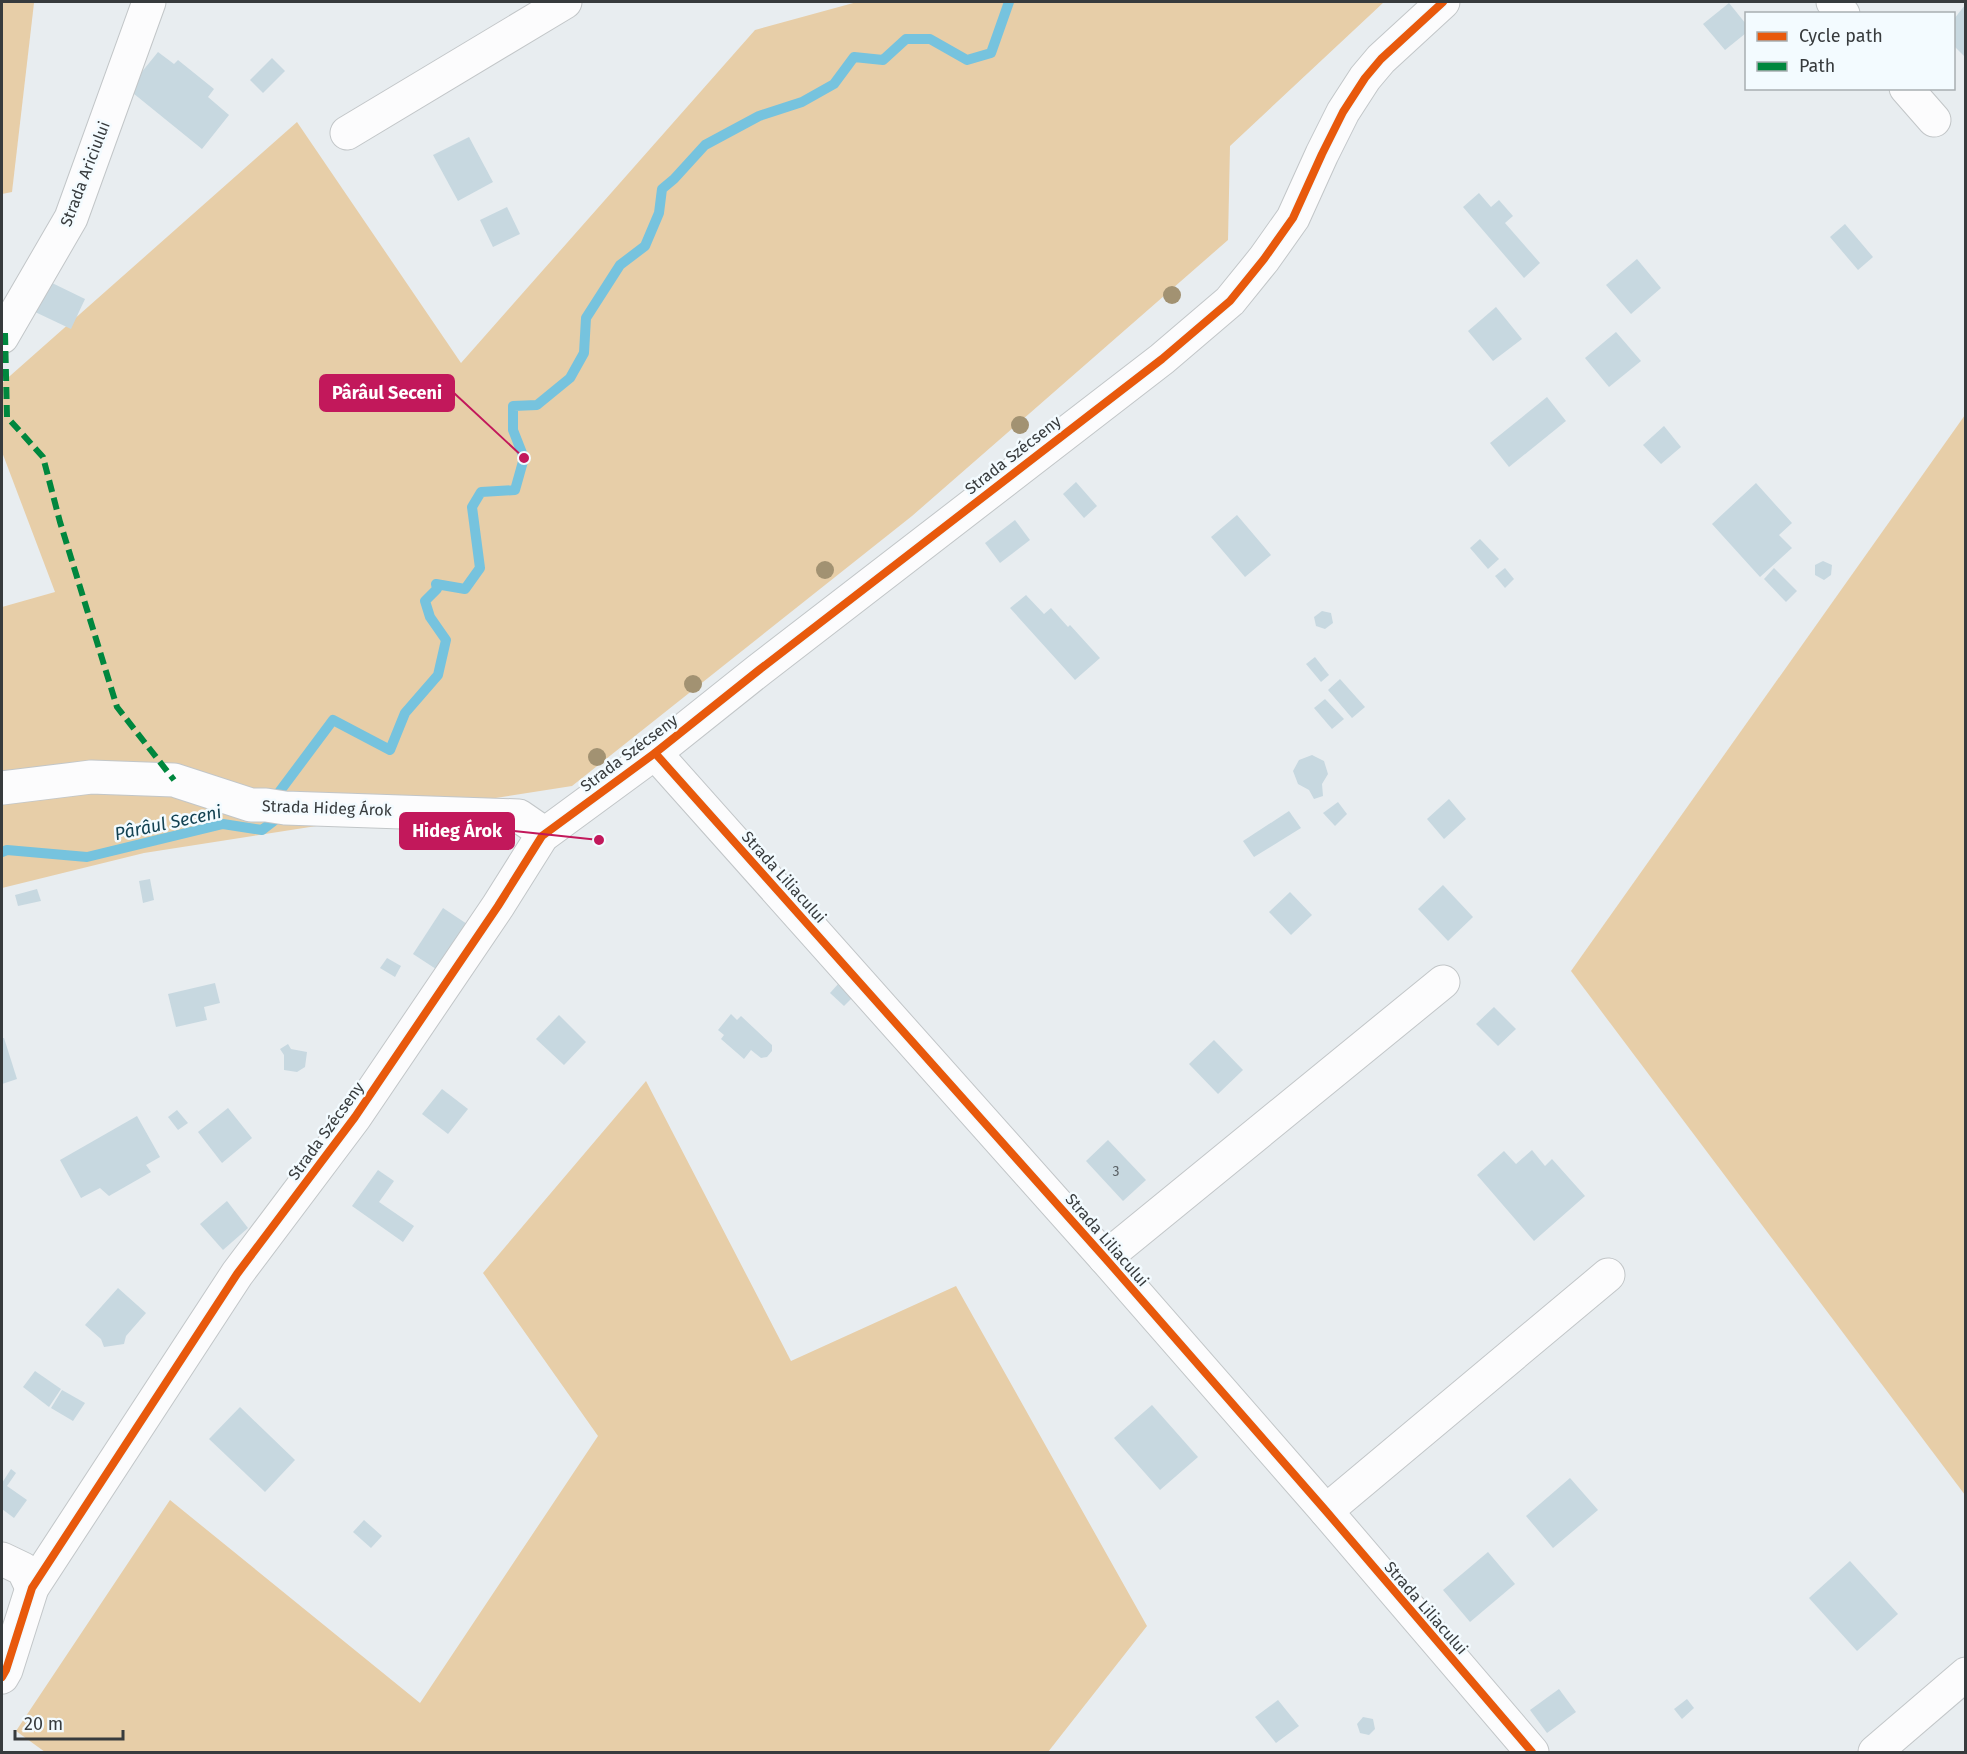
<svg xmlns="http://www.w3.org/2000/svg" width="1967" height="1754" viewBox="0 0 1967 1754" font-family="'Fira Sans',sans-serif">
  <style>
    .green { fill: #e7cea8 }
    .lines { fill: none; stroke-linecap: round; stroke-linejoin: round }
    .stream { stroke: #76c3de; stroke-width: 10 }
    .building { fill: #c7d8e0 }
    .minor-casing { stroke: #c2c6c8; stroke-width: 35 }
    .minor { stroke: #fcfcfd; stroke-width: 33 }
    .quiet { stroke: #00873e; stroke-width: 6; stroke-dasharray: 12 6; stroke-linecap: butt }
    .cycleway-casing { stroke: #f3fbff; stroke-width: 11 }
    .cycleway { stroke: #e8590c; stroke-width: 8 }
    .tree { fill: #a29272 }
    .labels { text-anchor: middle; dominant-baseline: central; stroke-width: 5; stroke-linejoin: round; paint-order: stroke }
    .number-label { font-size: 14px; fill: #5b6266 }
    .street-label { font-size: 16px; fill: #373b3d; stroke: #f3fbff }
    .water-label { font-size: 18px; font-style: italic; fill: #134252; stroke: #f3fbff }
    .leader { fill: none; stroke: #c2185b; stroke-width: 2 }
    .callout-dot { fill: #c2185b; stroke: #f3fbff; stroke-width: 2 }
    .callout { fill: #c2185b; stroke: #c2185b; stroke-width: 2 }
    .callout-label { font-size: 18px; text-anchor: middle; font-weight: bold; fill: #fff }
  </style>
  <rect width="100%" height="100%" fill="#e8edf0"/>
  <g class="green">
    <path d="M2 2 34 3 12 192 2 194Z"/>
    <path d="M857 2H1384L1230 146 1228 240 912 516 572 786 144 853 2 888V607L55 592 2 452V383L297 122 461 363 755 30Z"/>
    <path d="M1965 415V1495L1571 971Z"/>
    <path d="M646 1081 791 1361 956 1286 1147 1626 1048 1752H45L16 1731 170 1500 420 1703 598 1436 483 1273Z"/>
  </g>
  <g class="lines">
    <path class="stream" d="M2 852 7 850 87 857 223 824 262 830 275 820 277 795 333 720 390 750 405 713 438 675 446 640 430 617 425 601 437 589 436 584 465 589 480 568 472 507 481 492 515 490 524 458 513 430V406L537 405 570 378 584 353 586 318 620 265 645 246 659 213 662 189 674 179 705 145 759 116 802 102 834 84 854 57 883 60 906 39H930L967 60 991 53 1009 2"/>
  </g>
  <g class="building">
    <path d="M1729 3 1746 24V33L1725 50 1703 24Z"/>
    <path d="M1965 5V57L1954 46V19Z"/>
    <path d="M158 52 174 64 178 60 214 89 208 97 229 115 202 149 128 89Z"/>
    <path d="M272 58 285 71 263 93 250 80Z"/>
    <path d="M469 137 493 182 458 201 433 155Z"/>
    <path d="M1479 193 1491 207 1499 200 1513 216 1505 223 1540 263 1524 278 1463 207Z"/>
    <path d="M507 207 520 234 493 247 480 220Z"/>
    <path d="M1845 224 1873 257 1858 270 1830 237Z"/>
    <path d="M1637 259 1661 288 1631 314 1606 285Z"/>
    <path d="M48 281 85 299 71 329 33 311Z"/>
    <path d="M1496 307 1522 339 1493 361 1468 331Z"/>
    <path d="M1616 332 1641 361 1609 387 1585 358Z"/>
    <path d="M1547 397 1566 421 1509 467 1490 443Z"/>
    <path d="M1664 426 1681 447 1661 464 1643 445Z"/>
    <path d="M1076 482 1097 506 1084 518 1063 494Z"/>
    <path d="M1756 483 1792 523 1779 535 1792 548 1760 577 1712 524Z"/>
    <path d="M1237 515 1271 555 1245 577 1211 537Z"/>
    <path d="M1015 520 1030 540 1000 563 985 543Z"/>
    <path d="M1480 539 1499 559 1488 569 1470 548Z"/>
    <path d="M1823 561 1832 565 1831 575 1824 580 1815 575V565Z"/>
    <path d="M1505 568 1514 579 1505 588 1495 576Z"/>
    <path d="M1774 568 1797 591 1786 602 1764 579Z"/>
    <path d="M1026 595 1044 614 1051 608 1068 627 1070 625 1100 658 1075 680 1010 608Z"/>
    <path d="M1322 611 1331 613 1333 623 1325 629 1316 626 1314 617Z"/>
    <path d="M1315 657 1329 675 1321 682 1306 664Z"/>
    <path d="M1340 679 1365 707 1352 718 1328 690Z"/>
    <path d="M1325 699 1344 719 1332 729 1314 708Z"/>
    <path d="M1312 755 1324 761 1328 774 1322 784 1323 796 1314 799 1309 790 1298 784 1293 771 1299 760Z"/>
    <path d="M1449 799 1466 819 1444 839 1427 819Z"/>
    <path d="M1338 802 1347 814 1335 826 1323 813Z"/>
    <path d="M1289 811 1301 828 1254 857 1243 841Z"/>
    <path d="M150 879 154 900 143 903 139 881Z"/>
    <path d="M1443 885 1473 917 1448 941 1418 909Z"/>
    <path d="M37 889 41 901 18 906 15 895Z"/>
    <path d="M1290 892 1312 915 1291 935 1269 912Z"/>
    <path d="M443 908 470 926 439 971 413 954Z"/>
    <path d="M387 958 401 966 395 977 380 968Z"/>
    <path d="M215 983 220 1003 204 1007 207 1020 176 1027 168 994Z"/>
    <path d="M839 983 853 997 844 1006 830 993Z"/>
    <path d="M1494 1007 1516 1029 1498 1046 1476 1024Z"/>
    <path d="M731 1014 737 1020 741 1016 772 1045V1051L767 1057 761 1058 751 1050 744 1059 721 1039 724 1035 718 1030Z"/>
    <path d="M559 1015 586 1042 564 1065 536 1039Z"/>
    <path d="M2 1038H4L17 1079 2 1084Z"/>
    <path d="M1214 1040 1243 1070 1218 1094 1189 1064Z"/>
    <path d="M288 1044 291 1049 307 1052 305 1067 297 1072 284 1070V1055L280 1049Z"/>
    <path d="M442 1089 468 1109 448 1134 422 1114Z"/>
    <path d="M228 1108 252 1138 222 1163 198 1132Z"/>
    <path d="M177 1110 188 1123 178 1130 168 1117Z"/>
    <path d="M137 1116 160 1157 146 1165 151 1172 109 1196 100 1188 81 1198 60 1160Z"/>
    <path d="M1108 1140 1146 1180 1123 1201 1086 1161Z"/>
    <path d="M1532 1150 1545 1166 1552 1159 1585 1196 1534 1241 1477 1175 1504 1151 1516 1164Z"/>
    <path d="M378 1170 394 1181 379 1202 414 1226 403 1242 352 1206Z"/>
    <path d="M227 1201 248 1228 223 1250 200 1224Z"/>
    <path d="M118 1288 146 1313 126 1336 124 1344 104 1347 101 1339 85 1325Z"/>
    <path d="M35 1371 61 1389 49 1407 23 1387Z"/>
    <path d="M62 1390 85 1403 73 1421 51 1408Z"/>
    <path d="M1152 1405 1198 1457 1160 1490 1114 1438Z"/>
    <path d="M240 1407 295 1460 265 1492 209 1439Z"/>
    <path d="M11 1469 16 1473 7 1486 27 1500 14 1518 2 1509V1483Z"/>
    <path d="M1570 1478 1598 1510 1553 1548 1526 1516Z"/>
    <path d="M364 1520 382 1536 371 1548 353 1532Z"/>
    <path d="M1488 1552 1515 1584 1470 1622 1443 1590Z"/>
    <path d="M1850 1561 1898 1614 1857 1651 1809 1598Z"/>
    <path d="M1559 1689 1576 1712 1547 1733 1530 1710Z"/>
    <path d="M1687 1699 1694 1708 1682 1719 1674 1709Z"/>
    <path d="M1278 1700 1299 1726 1276 1743 1255 1717Z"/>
    <path d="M1363 1717 1373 1719 1375 1729 1369 1735 1360 1733 1357 1724Z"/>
  </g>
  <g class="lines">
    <defs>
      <g id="minor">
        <path d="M1833 2 1843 14"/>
        <path d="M1906 88 1934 120"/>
        <path d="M347 133 565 2"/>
        <path d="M2 337 71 218 149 2"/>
        <path d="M655 753 1105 1258 1326 1511 1532 1752"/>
        <path d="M2 788 91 777 174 780 251 805H266L285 808 519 816 535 827 542 836"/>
        <path d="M1105 1258 1443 982"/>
        <path d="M1326 1511 1608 1275"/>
        <path d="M2 1559 23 1569 32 1588"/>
        <path d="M2 1677 6 1670 32 1588 237 1274 355 1117 498 906 542 836 655 753 759 670 1162 359 1230 301 1264 259 1293 218 1322 154 1343 112 1365 78 1381 59 1443 2"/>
        <path d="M1875 1752 1966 1674"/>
      </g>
    </defs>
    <use href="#minor" class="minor-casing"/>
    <use href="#minor" class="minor"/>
    <path class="quiet" d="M5 333 7 417 43 457 60 522 117 707 174 780"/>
    <defs>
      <g id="cycleway">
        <path d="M655 753 1105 1258 1326 1511 1532 1752"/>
        <path d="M2 1677 6 1670 32 1588 237 1274 355 1117 498 906 542 836 655 753 759 670 1162 359 1230 301 1264 259 1293 218 1322 154 1343 112 1365 78 1381 59 1443 2"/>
      </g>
    </defs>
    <use href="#cycleway" class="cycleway-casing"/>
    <use href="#cycleway" class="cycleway"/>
  </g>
  <g class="tree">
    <circle cx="1172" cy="295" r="9"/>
    <circle cx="1020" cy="425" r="9"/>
    <circle cx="825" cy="570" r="9"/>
    <circle cx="693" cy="684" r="9"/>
    <circle cx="597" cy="757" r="9"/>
  </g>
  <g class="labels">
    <g class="number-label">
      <text x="1116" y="1171">3</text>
    </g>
    <g class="street-label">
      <text transform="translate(85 174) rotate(-69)">Strada Ariciului</text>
      <text transform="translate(1013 455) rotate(-38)">Strada Szécseny</text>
      <text transform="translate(629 753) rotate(-37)">Strada Szécseny</text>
      <text transform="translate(327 808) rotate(2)">Strada Hideg Árok</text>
      <text transform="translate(784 877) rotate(48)">Strada Liliacului</text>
      <text transform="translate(326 1131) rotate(-54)">Strada Szécseny</text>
      <text transform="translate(1107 1240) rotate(49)">Strada Liliacului</text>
      <text transform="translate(1426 1608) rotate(49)">Strada Liliacului</text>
    </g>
    <g class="water-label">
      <text transform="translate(168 823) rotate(-12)">Pârâul Seceni</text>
    </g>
  </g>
  <path class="leader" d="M524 458L454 393M599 840L514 831"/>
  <g class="callout-dot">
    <circle cx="524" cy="458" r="6"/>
    <circle cx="599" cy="840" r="6"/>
  </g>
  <g class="callout">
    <rect x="320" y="375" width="134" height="36" rx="6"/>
    <rect x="400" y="813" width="114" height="36" rx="6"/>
  </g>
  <g class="callout-label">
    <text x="387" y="399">Pârâul Seceni</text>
    <text x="457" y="837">Hideg Árok</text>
  </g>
  <rect width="1967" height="1754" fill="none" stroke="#373b3d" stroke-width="6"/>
  <rect x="1745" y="12" width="210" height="78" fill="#f3fbff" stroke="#a8aeb1" stroke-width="1.5"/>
  <rect x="1757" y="32" width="30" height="9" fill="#e8590c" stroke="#a8aeb1" stroke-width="1.5"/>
  <text x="1799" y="42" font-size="18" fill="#373b3d">Cycle path</text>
  <rect x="1757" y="62" width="30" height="9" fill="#00873e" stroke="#a8aeb1" stroke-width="1.5"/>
  <text x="1799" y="72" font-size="18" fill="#373b3d">Path</text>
  <path d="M15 1730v9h108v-9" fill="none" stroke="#373b3d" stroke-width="3"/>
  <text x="24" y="1730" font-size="18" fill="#373b3d" stroke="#f3fbff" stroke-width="4.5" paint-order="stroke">20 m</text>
</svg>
